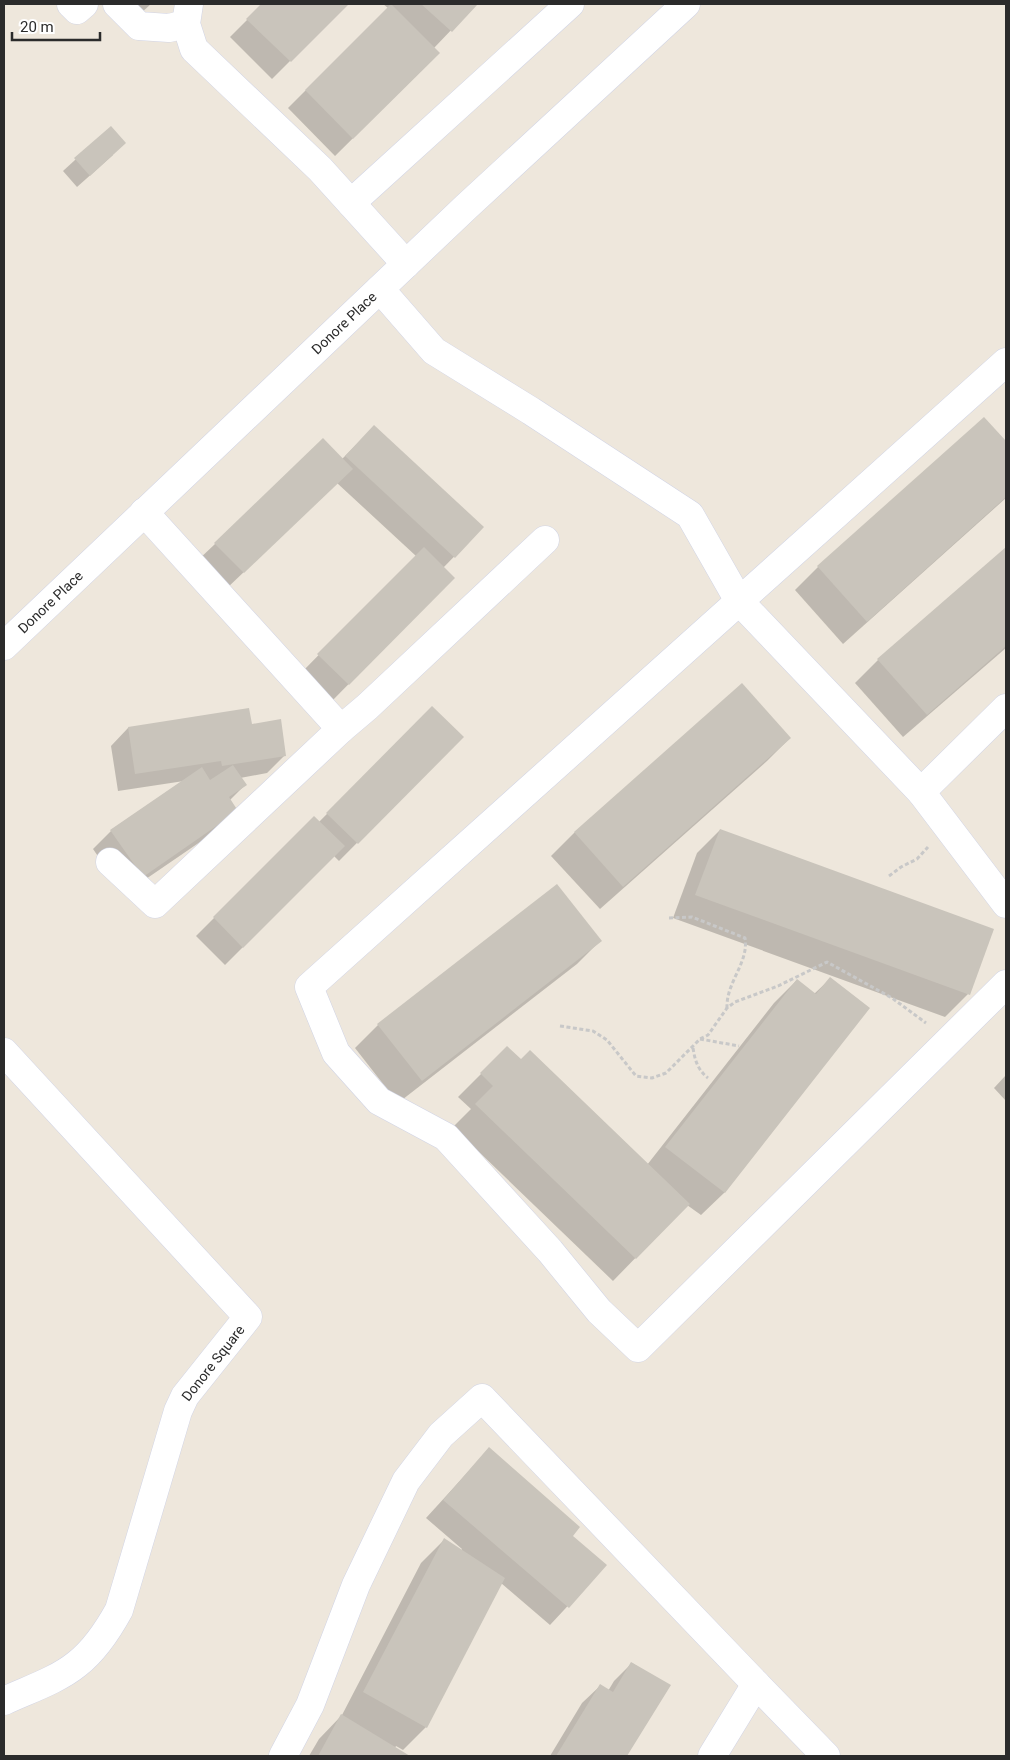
<svg xmlns="http://www.w3.org/2000/svg" width="1010" height="1760" viewBox="0 0 1010 1760" font-family="Roboto,sans-serif">
  <style>
    .shadow { fill: #0003 }
    .building { fill: #c9c4bb }
    .lines { fill: none; stroke-linecap: round; stroke-linejoin: round }
    .minor-casing { stroke: #d1d4e5; stroke-width: 29 }
    .path { stroke: #c8c8c8; stroke-width: 3; stroke-dasharray: 4 2.5; stroke-linecap: butt }
    .minor { stroke: #fff; stroke-width: 28 }
    .labels { text-anchor: middle; dominant-baseline: central; stroke-width: 4.5; stroke-linejoin: round; paint-order: stroke }
    .street-label { font-size: 14px; fill: #2b2b2b; stroke: #fff }
  </style>
  <rect width="100%" height="100%" fill="#eee7dc"/>
  <g class="shadow">
    <path d="M130 4H151L140 14Z"/>
    <path d="M263 4H347L272 79 230 37Z"/>
    <path d="M383 4H476L434 48 439 53 335 156 288 108 388 8Z"/>
    <path d="M111 127 113 155 77 187 63 171Z"/>
    <path d="M984 419 1006 443V498L843 644 795 590 818 567Z"/>
    <path d="M356 445 482 528 443 568 453 578 331 702 301 673 416 556 337 483 225 590 197 561 215 544 342 459Z"/>
    <path d="M1006 549V648L903 737 855 683 878 660Z"/>
    <path d="M742 685 790 738 767 761 600 909 551 856 574 833Z"/>
    <path d="M432 708 462 737 339 861 334 856 225 965 196 936 314 818 319 822Z"/>
    <path d="M251 725 285 755 267 773 240 778 245 785 229 801 237 811 219 829 124 894 93 849 111 831 184 781 118 791 111 746 128 728Z"/>
    <path d="M720 830 968 994 945 1017 673 918 697 853Z"/>
    <path d="M600 941 577 964 398 1103 355 1048 378 1025Z"/>
    <path d="M830 979 868 1009 724 1193 701 1215 687 1205 613 1281 453 1127 471 1109 458 1097 507 1048 647 1165 774 1003 797 980 814 994Z"/>
    <path d="M1006 1075V1101L994 1088Z"/>
    <path d="M489 1449 571 1536 605 1566 550 1625 501 1583 426 1727 403 1750 396 1746 395 1748 408 1756H309L319 1739 342 1715 421 1563 444 1540 461 1551 462 1549 426 1518Z"/>
    <path d="M632 1663 669 1686 626 1756H550L582 1703 600 1686 608 1691 614 1681Z"/>
  </g>
  <g class="building">
    <path d="M261 4H349L291 62 246 19Z"/>
    <path d="M391 4 440 53 353 139 305 90Z"/>
    <path d="M421 4H478L452 32Z"/>
    <path d="M111 126 126 143 90 176 74 158Z"/>
    <path d="M984 417 1006 441V497L867 622 817 566Z"/>
    <path d="M374 425 484 527 455 558 345 456Z"/>
    <path d="M323 438 353 469 244 573 214 543Z"/>
    <path d="M424 547 455 578 349 685 317 654Z"/>
    <path d="M1006 547V646L927 715 877 659Z"/>
    <path d="M742 683 791 738 623 887 574 832Z"/>
    <path d="M432 706 464 737 358 844 326 813Z"/>
    <path d="M249 708 252 724 281 719 286 756 222 766 221 761 135 774 128 727Z"/>
    <path d="M233 765 247 785 229 797 238 811 143 877 110 830 202 767 210 780Z"/>
    <path d="M314 816 345 846 243 948 213 917Z"/>
    <path d="M720 829 994 929 970 995 695 895Z"/>
    <path d="M557 884 602 941 422 1081 377 1024Z"/>
    <path d="M830 977 870 1008 725 1193 665 1147 797 979 816 994Z"/>
    <path d="M507 1046 521 1059 530 1050 690 1204 636 1259 475 1104 493 1086 480 1073Z"/>
    <path d="M489 1447 580 1527 573 1536 607 1565 569 1608 443 1500Z"/>
    <path d="M444 1538 505 1578 427 1728 363 1692Z"/>
    <path d="M631 1662 671 1685 627 1756H556L600 1684 613 1692Z"/>
    <path d="M341 1714 410 1756H318Z"/>
  </g>
  <g class="lines">
    <defs>
      <g id="minor">
        <path d="M71 4 77 10 84 4"/>
        <path d="M117 4 139 26 169 28 186 24"/>
        <path d="M189 4 186 24 194 49 320 169 406 264"/>
        <path d="M351 203 570 4"/>
        <path d="M380 289 434 351 531 411 690 515 739 601 921 792"/>
        <path d="M1006 362 309 987 336 1053 379 1101 446 1137 550 1251 599 1311 638 1348 1006 984"/>
        <path id="s1" d="M4 646 466 207 686 4"/>
        <path d="M1006 708 921 792 1006 904"/>
        <path d="M341 729 367 707 545 540"/>
        <path d="M110 862 155 904 341 729 144 512"/>
        <path d="M4 1052 248 1317 185 1396 178 1411 119 1610C108 1630 95 1650 77 1664 56 1681 27 1690 4 1701"/>
        <path d="M283 1756 310 1705 356 1585 406 1481 441 1435 482 1398 756 1684"/>
        <path d="M712 1756 756 1684 826 1756"/>
      </g>
    </defs>
    <use href="#minor" class="minor-casing"/>
    <g class="path">
      <path d="M889 876 901 867 917 859 928 847"/>
      <path d="M669 918 692 917 745 938C749 963 726 982 727 1008"/>
      <path d="M560 1026 593 1031 607 1040 636 1076 652 1078 666 1073 700 1039 708 1035 727 1008 735 1002 778 986 827 962 892 998 926 1023"/>
      <path d="M700 1039 739 1046"/>
      <path d="M693 1048C695 1061 698 1070 708 1078"/>
    </g>
    <use href="#minor" class="minor"/>
  </g>
  <g class="labels">
    <g class="street-label">
      <text stroke="none"><textPath href="#s1" startOffset="469">Donore Place</textPath></text>
      <text stroke="none"><textPath href="#s1" startOffset="64">Donore Place</textPath></text>
      <text transform="translate(213 1363) rotate(-52)">Donore Square</text>
    </g>
  </g>
  <rect width="1010" height="1760" fill="none" stroke="#2b2b2b" stroke-width="10"/>
  <path d="M12 32v8h88v-8" fill="none" stroke="#2b2b2b" stroke-width="2.5"/>
  <text x="20" y="32" font-size="15" fill="#2b2b2b" stroke="#ffffff" stroke-width="4" paint-order="stroke">20 m</text>
</svg>
